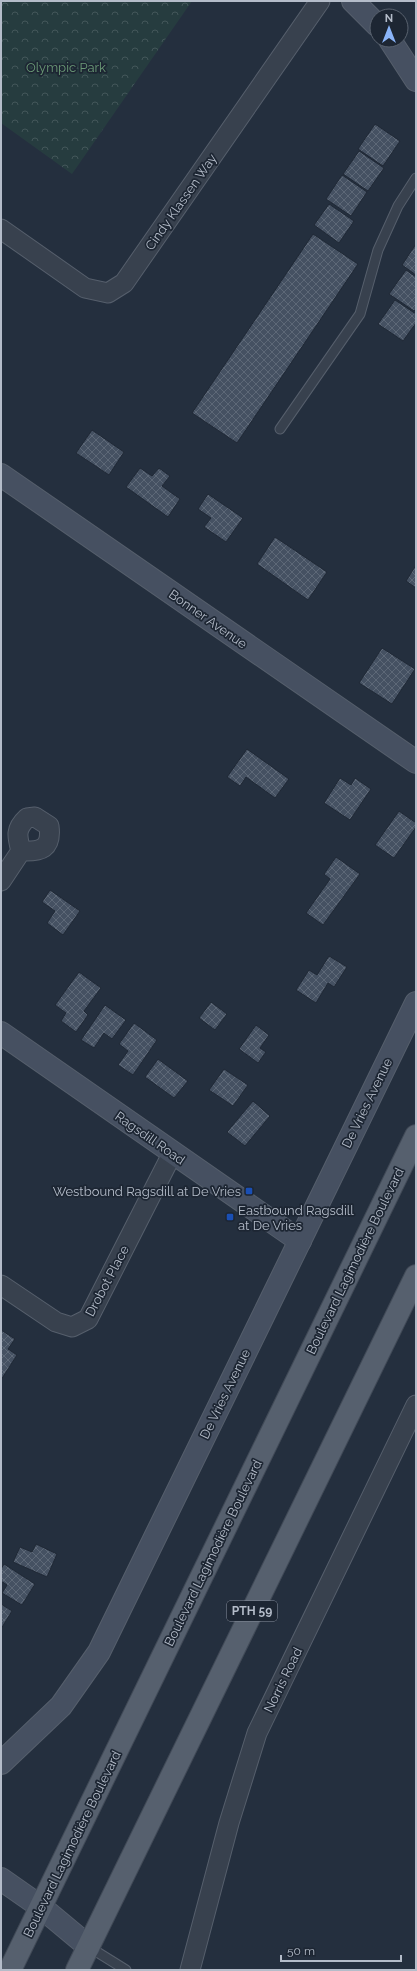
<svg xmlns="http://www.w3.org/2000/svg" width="417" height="1971" viewBox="0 0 417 1971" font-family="Raleway,sans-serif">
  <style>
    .park { fill: url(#park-crowns) }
    .building { fill: url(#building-cross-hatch); stroke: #1f2835 }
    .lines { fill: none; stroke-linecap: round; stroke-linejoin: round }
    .lane-casing { stroke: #565f6c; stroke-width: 11 }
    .street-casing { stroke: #565f6c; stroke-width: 21 }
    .secondary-casing { stroke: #565f6c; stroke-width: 24 }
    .primary-casing { stroke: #414a57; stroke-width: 24 }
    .lane { stroke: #38414e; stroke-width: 9 }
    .street { stroke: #38414e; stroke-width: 19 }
    .secondary { stroke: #465061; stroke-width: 22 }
    .primary { stroke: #56606e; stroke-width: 22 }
    .transit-dot { fill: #1a4fb4; stroke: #1d2633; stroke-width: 1.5 }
    .labels { text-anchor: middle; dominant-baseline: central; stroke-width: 3.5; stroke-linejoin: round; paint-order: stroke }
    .shield { fill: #1d2633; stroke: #878f9c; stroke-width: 1 }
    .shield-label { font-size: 12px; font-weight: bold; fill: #b4bcc9 }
    .park-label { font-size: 13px; fill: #6b9a76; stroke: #1d2633 }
    .street-label { font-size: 13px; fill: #b4bcc9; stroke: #1d2633 }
    .poi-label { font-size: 13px; fill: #b4bcc9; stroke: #1d2633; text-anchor: end }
  </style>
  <defs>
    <pattern id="park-crowns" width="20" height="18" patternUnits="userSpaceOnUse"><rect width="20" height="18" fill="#263c3f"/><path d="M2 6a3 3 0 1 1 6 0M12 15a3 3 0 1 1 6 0" fill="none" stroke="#435659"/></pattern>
    <pattern id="building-cross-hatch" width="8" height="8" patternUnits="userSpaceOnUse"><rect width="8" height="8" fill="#455162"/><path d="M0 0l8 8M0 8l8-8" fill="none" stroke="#5d6877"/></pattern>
  </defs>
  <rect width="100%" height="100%" fill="#242f3e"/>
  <path class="park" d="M1 1H192L72 174 1 123Z"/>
  <g class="building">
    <path d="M375 124 400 141 383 166 358 149Z"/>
    <path d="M359 151 384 168 368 191 343 174Z"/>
    <path d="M342 175 367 192 351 216 326 199Z"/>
    <path d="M329 204 354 221 339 243 314 225Z"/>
    <path d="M313 234 358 264 237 443 192 413Z"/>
    <path d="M416 244V275L402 265Z"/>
    <path d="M406 270 416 277V309L414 311 389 294Z"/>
    <path d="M395 300 416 314V323L403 341 378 324Z"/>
    <path d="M92 430 124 452 109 475 76 453Z"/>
    <path d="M140 468 152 476 159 468 170 476 162 486 180 499 168 517 126 487Z"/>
    <path d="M208 494 243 518 226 542 204 527 211 518 198 509Z"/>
    <path d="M275 537 327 572 308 600 257 564Z"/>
    <path d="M416 565V588L406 581Z"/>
    <path d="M382 648 415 669 392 704 359 683Z"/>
    <path d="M247 749 289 779 275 798 246 777 240 786 227 777Z"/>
    <path d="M340 778 351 785 355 778 371 789 350 820 324 803Z"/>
    <path d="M399 811 416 823V827L394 858 375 845Z"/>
    <path d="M336 857 360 874 323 925 306 913 330 879 324 874Z"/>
    <path d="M50 890 80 911 63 935 47 923 55 911 42 902Z"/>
    <path d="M329 956 347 967 334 987 328 983 316 1003 296 990 309 970 317 975Z"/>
    <path d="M79 972 101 988 84 1011 88 1015 76 1032 61 1021 66 1013 55 1005Z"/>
    <path d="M211 1002 227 1014 215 1030 199 1018Z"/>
    <path d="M105 1005 126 1020 112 1039 104 1033 94 1048 81 1040Z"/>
    <path d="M134 1023 157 1040 133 1075 118 1065 128 1051 119 1044Z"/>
    <path d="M256 1025 269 1035 260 1048 266 1052 258 1063 239 1049Z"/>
    <path d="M158 1059 188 1081 174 1098 145 1077Z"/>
    <path d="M224 1069 248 1085 233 1106 209 1090Z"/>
    <path d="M253 1101 270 1116 245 1146 227 1132Z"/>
    <path d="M1 1330 15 1339 8 1349 17 1355 1 1380Z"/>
    <path d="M36 1544 57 1554 47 1577 13 1562 20 1547 32 1552Z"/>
    <path d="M4 1564 35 1584 22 1605 2 1593 7 1585 1 1581V1569Z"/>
    <path d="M1 1604 12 1611 1 1629Z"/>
  </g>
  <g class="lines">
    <defs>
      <g id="lane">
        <path d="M280 429 360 314 378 250 398 206 416 178"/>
        <path d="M89 1947 126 1970"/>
      </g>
      <g id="street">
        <path d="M1 229 85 288 108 293 124 283 320 1"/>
        <path d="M1 881 21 851C17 836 15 829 27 818L35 817 49 826C52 849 41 852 21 851"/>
        <path d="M1 1285 56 1322 72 1327 88 1319 172 1154"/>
        <path d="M190 1970 229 1823 257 1733 416 1405"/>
      </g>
      <g id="secondary">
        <path d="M353 1 377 25"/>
        <path d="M390 40 416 80"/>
        <path d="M1 475 416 762"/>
        <path d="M1 1033 300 1241"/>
        <path d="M1 1763 61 1706 99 1652 416 1003"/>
        <path d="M1 1879 41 1907 89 1947"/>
      </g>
      <g id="primary">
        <path d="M10 1970 416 1136"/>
        <path d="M77 1970 416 1276"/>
      </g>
    </defs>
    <use href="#lane" class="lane-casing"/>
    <use href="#street" class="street-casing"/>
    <use href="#secondary" class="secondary-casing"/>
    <use href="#primary" class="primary-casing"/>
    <use href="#lane" class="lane"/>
    <use href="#street" class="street"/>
    <use href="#secondary" class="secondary"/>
    <use href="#primary" class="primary"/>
  </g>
  <g class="transit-dot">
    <rect x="245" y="1187" width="8" height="8" rx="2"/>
    <rect x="226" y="1213" width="8" height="8" rx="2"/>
  </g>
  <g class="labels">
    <rect class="shield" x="227" y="1601" width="50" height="20" rx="3"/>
    <g class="shield-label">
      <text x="252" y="1611">PTH 59</text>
    </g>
    <g class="park-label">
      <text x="66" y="67">Olympic Park</text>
    </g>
    <g class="street-label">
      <text transform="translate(181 202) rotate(-55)">Cindy Klassen Way</text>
      <text transform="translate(208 619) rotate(35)">Bonner Avenue</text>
      <text transform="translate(367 1103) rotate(-64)">De Vries Avenue</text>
      <text transform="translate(150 1138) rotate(35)">Ragsdill Road</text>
      <text transform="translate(355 1261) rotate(-64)">Boulevard Lagimodière Boulevard</text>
      <text transform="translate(107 1281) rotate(-62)">Drobot Place</text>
      <text transform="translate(225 1394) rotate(-64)">De Vries Avenue</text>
      <text transform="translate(213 1553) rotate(-64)">Boulevard Lagimodière Boulevard</text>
      <text transform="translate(283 1680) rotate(-64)">Norris Road</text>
      <text transform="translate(72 1844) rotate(-64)">Boulevard Lagimodière Boulevard</text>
    </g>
    <g class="poi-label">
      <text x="241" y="1191">Westbound Ragsdill at De Vries</text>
      <text x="238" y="1210" text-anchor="start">Eastbound Ragsdill<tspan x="238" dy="15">at De Vries</tspan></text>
    </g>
  </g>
  <rect width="417" height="1971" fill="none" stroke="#b4bcc9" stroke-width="4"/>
  <g transform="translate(389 28)"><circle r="19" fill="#1d2633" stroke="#59626f"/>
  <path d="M0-3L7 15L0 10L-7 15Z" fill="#8ab4f8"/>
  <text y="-6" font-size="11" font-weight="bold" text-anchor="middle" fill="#b4bcc9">N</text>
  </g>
  <path d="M281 1955v6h120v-6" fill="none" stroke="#b4bcc9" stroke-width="2"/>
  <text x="287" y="1955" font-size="12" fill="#b4bcc9" stroke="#1d2633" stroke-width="3" paint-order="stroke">50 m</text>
</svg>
